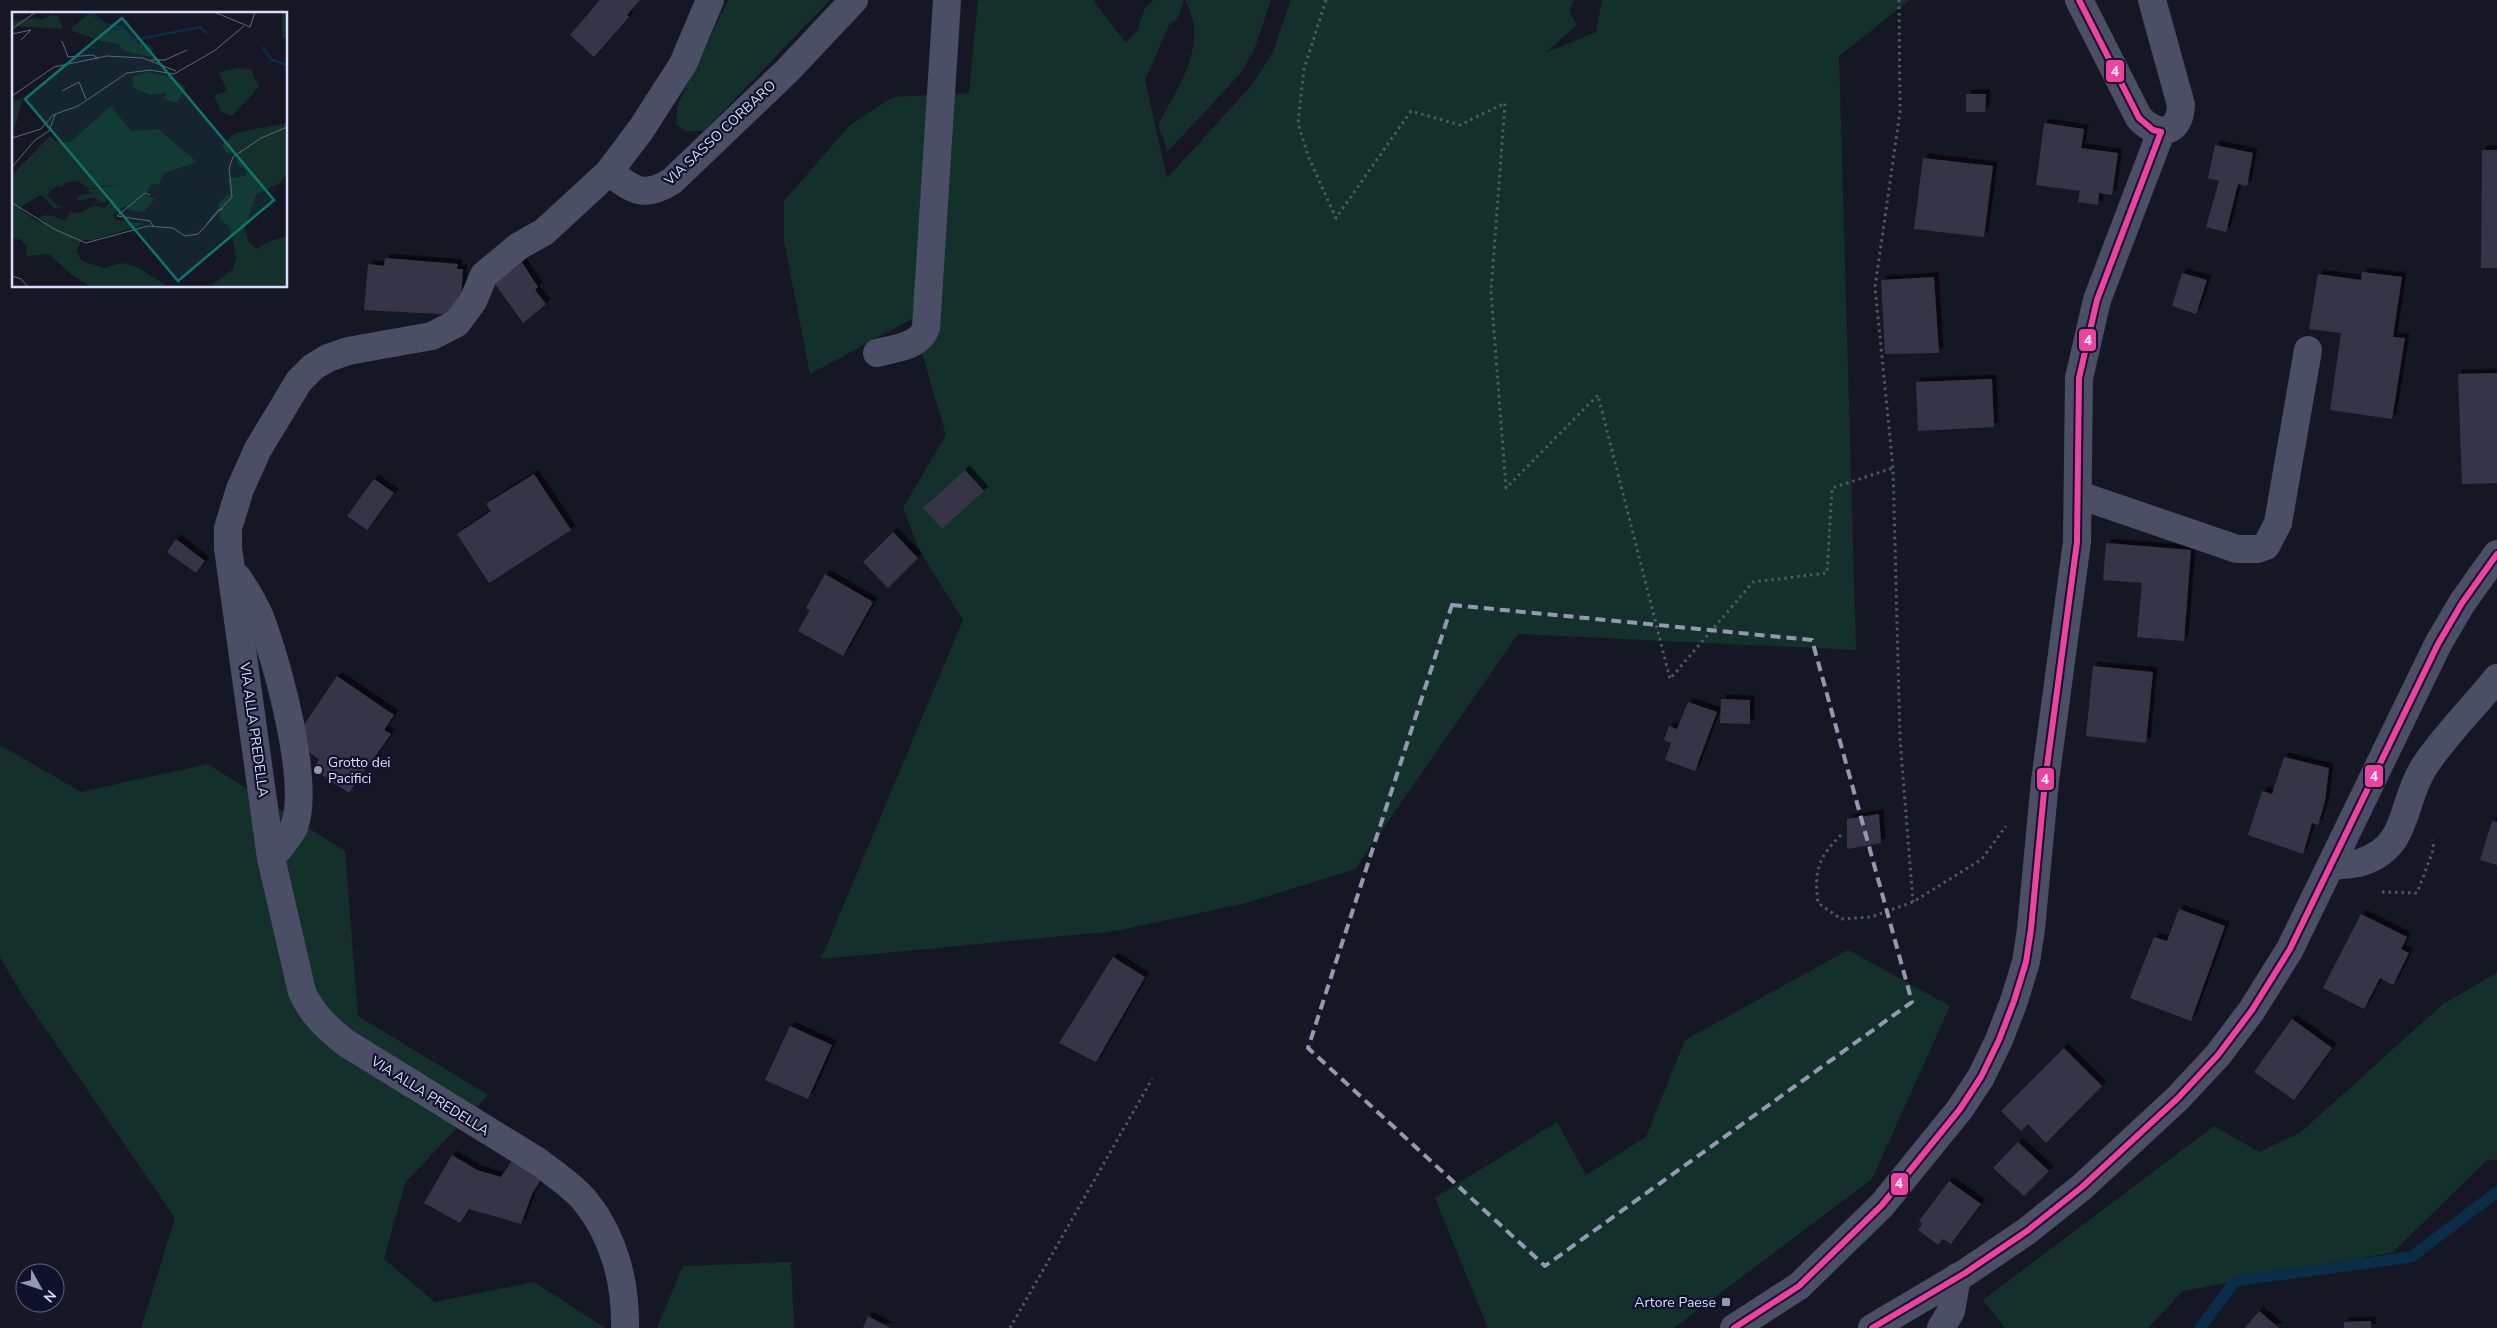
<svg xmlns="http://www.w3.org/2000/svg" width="2497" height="1328" viewBox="0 0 2497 1328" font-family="'Nunito Sans',sans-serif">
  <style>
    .green { fill: #13312a }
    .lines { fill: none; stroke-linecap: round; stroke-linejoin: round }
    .stream { stroke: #0a2e48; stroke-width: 11 }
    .building { fill: #343646; filter: url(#shadow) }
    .path { stroke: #485d66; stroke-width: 3; stroke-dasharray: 2.5 4; stroke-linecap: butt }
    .minor { stroke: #4b4f65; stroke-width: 28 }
    .bus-1-casing { stroke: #10112b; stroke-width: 10 }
    .bus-1 { stroke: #f240a1; stroke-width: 6 }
    .marked { fill: none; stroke: #9598b3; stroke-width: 4; stroke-dasharray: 10 6; stroke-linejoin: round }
    .poi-dot { fill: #9598b3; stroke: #10112b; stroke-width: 2 }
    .labels { text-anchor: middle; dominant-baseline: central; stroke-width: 4.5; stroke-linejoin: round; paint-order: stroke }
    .street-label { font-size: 14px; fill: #d9deff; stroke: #10112b }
    .poi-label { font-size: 14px; fill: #d9deff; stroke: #10112b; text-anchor: start }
    .inset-river { fill: none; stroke: #0a2e48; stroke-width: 2.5 }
    .inset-road { fill: none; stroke: #64677c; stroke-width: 1 }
    .view { fill: #0f766e; fill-opacity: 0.15; stroke: #0f766e; stroke-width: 2.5 }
    .inset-edge { fill: none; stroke: #d9deff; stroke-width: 2.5 }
    .line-badge { stroke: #10112b; stroke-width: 2 }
    .badge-label { font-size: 14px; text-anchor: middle; font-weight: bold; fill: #fff }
  </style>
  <defs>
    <filter id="shadow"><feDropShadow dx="4.5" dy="-4.5" stdDeviation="0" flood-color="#0009"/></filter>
  </defs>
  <rect width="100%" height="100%" fill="#161725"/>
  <g class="green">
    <path d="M728 0H830L704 131H685L676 124 678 104Z"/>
    <path d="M978 0H1093L1126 43 1137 31 1145 8 1154 0H1184L1177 20 1170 23 1145 80 1167 178 1252 85 1273 52 1291 0H1574L1569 11 1577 25 1545 53 1596 32 1602 0H1910L1839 56 1856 650 1518 634 1355 869 1246 903 1116 931 821 959 963 620 919 550 903 508 946 435 912 319 810 374 784 241V201L850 125 893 97 969 93Z"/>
    <path d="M1185 0H1271L1254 50 1240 74 1168 151 1158 125C1179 86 1210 43 1185 0Z"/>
    <path d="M0 745 81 792 208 764 345 851 358 1016 488 1095 405 1183 384 1259 435 1302 534 1282 605 1328H141L175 1218 21 993 0 957Z"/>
    <path d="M1848 950 1950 1006 1872 1179 1674 1328H1488L1435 1198 1557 1122 1586 1175 1646 1137 1685 1040Z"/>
    <path d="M2497 973V1159L2486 1161 2393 1252 2183 1291 2148 1328H2005L1983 1300 2214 1126 2259 1152 2300 1133 2443 1004Z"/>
    <path d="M791 1262 794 1328H657L683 1266Z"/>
  </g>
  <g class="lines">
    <path class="stream" d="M2200 1328 2235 1281 2411 1257 2497 1192"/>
  </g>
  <g class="building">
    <path d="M600 0H640L627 15 629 17 594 57 570 35Z"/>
    <path d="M1966 94H1986L1985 112H1966Z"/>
    <path d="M2044 123 2084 129 2081 148 2118 153 2112 195 2099 193 2098 205 2078 202 2080 191 2036 185Z"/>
    <path d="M2215 145 2253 153 2247 186 2238 184 2226 232 2206 227 2219 181 2208 178Z"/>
    <path d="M2482 150H2497V268H2481Z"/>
    <path d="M1923 158 1993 166 1984 237 1914 229Z"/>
    <path d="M516 253 538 287 535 290 546 304 523 323 488 274Z"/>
    <path d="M385 258 458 264 457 269H463L460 315 364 310 368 264 384 266Z"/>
    <path d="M2362 272 2402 277 2393 337 2405 338 2392 419 2330 410 2341 333 2309 329 2318 274 2361 280Z"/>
    <path d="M2182 273 2207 280 2196 314 2172 306Z"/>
    <path d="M1934 277 1939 353 1885 354 1881 280Z"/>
    <path d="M2497 373V483L2462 484 2458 374Z"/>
    <path d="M1992 379 1994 427 1918 431 1916 382Z"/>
    <path d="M965 470 984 491 942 529 923 508Z"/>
    <path d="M534 474 571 530 489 583 457 534 491 511 486 504Z"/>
    <path d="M374 479 394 493 367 530 347 516Z"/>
    <path d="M893 532 918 558 888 588 863 562Z"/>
    <path d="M176 539 205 561 196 573 167 552Z"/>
    <path d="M2106 543 2191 550 2184 641 2137 637 2142 583 2103 580Z"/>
    <path d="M825 574 873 602 843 656 798 631 810 610 806 608Z"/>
    <path d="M2093 666 2153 672 2146 743 2086 736Z"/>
    <path d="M337 676 394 715 384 730 391 734 349 793 313 769 319 759 293 741Z"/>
    <path d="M1721 699 1750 700V724L1720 723Z"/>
    <path d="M1688 702 1717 712 1695 771 1665 760 1671 743 1664 740 1669 726 1677 729Z"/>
    <path d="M2284 757 2329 768 2325 801 2318 825 2312 823 2303 854 2248 835 2262 791 2272 794Z"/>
    <path d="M1879 814 1881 843 1847 849V819Z"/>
    <path d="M2492 821 2497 822V865L2480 860Z"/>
    <path d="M2179 909 2225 926 2191 1021 2130 998 2154 937 2167 941Z"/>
    <path d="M2361 914 2407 937 2401 949 2409 953 2393 985 2380 978 2364 1009 2323 988Z"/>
    <path d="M1113 957 1145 977 1096 1062 1059 1043Z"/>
    <path d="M2292 1019 2332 1048 2294 1100 2254 1072Z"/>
    <path d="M790 1026 832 1045 808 1099 765 1080Z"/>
    <path d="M2064 1048 2102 1086 2046 1143 2028 1124 2021 1131 2001 1111Z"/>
    <path d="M2018 1142 2049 1171 2024 1196 1993 1168Z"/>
    <path d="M452 1155 477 1170 501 1177 515 1156 544 1175 532 1194 521 1224 469 1209 460 1223 424 1203Z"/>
    <path d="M1949 1181 1981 1204 1951 1244 1943 1239 1938 1245 1918 1230 1922 1224 1919 1221Z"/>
    <path d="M2259 1311 2279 1328H2245Z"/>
    <path d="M868 1316 890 1328H863Z"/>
    <path d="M2371 1321V1328H2344V1322Z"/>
  </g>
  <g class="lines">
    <g class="path">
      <path d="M1326 0 1304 69 1298 123 1308 156 1336 218 1411 111 1460 125 1505 103 1491 292 1506 488 1598 395 1670 679 1753 582 1827 573 1832 488 1893 468"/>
      <path d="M1899 0 1900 112 1875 287 1893 468 1900 739 1913 902"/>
      <path d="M1841 835C1818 858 1814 870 1818 903L1841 919 1871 917 1913 902 1982 859 2006 826"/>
      <path d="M2382 892 2417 893 2434 848 2432 840"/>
      <path d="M1010 1328 1152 1079"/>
    </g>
    <g class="minor">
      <path d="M2079 0 2139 118C2158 138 2180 134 2181 105L2152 0"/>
      <path d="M609 172C633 190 644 199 672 181L787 71 854 0"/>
      <path d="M877 353C895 348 919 347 926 328L947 0"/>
      <path d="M2079 495 2237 549H2257L2266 546 2278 523 2308 350"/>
      <path d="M237 577C246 590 254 603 260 617 277 661 311 784 294 827 289 838 279 848 271 858"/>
      <path d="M2332 866C2341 865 2353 865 2362 862 2410 846 2401 802 2424 767 2444 736 2474 707 2497 678"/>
      <path d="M625 1328C626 1283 614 1237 586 1202 573 1186 555 1175 539 1162L346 1043C327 1028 312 1014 302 992L271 858 228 548V528L240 489 258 449 299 381 313 367 328 358 348 351 432 336 457 323 473 301 484 275 519 246 544 232 609 172 642 128 683 64 710 0"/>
      <path d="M1734 1328 1799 1286 1882 1205 1960 1109 1981 1077 1999 1040 2014 1001 2026 962 2031 929 2045 781 2077 542 2079 378 2097 300 2161 132"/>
      <path d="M1872 1328 1965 1273 2027 1231 2082 1187 2178 1098 2218 1055 2252 1010 2290 949 2438 644 2462 603 2497 554"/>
      <path d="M1941 1328 1951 1311 1957 1277"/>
    </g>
    <defs>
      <g id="bus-1">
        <path d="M2079 0 2139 118 2153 130 2161 132"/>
        <path d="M1734 1328 1799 1286 1882 1205 1960 1109 1981 1077 1999 1040 2014 1001 2026 962 2031 929 2045 781 2077 542 2079 378 2097 300 2161 132"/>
        <path d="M1872 1328 1965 1273 2027 1231 2082 1187 2178 1098 2218 1055 2252 1010 2290 949 2438 644 2462 603 2497 554"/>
      </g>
    </defs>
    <use href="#bus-1" class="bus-1-casing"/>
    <use href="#bus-1" class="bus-1"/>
  </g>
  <path class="marked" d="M1452 605 1812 640 1912 1002 1545 1266 1308 1048Z"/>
  <g class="poi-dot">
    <circle cx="318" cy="770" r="5"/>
    <rect x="1721" y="1297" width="10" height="10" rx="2.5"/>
  </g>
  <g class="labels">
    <g class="street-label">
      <text transform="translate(720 133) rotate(-43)">VIA SASSO CORBARO</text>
      <text transform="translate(254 730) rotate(82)">VIA ALLA PREDELLA</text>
      <text transform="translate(430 1096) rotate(32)">VIA ALLA PREDELLA</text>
    </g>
    <g class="poi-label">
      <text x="328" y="762">Grotto dei<tspan x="328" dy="16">Pacifici</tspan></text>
      <text x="1716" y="1302" text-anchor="end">Artore Paese</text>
    </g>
  </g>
  <g transform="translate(12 12)">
    <rect width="275" height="275" fill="#161725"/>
    <path d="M270 0H275V28L270 25ZM77 1 98 17 110 18 126 31 137 32 141 37 139 45 112 39 107 32 89 29 58 18ZM40 3 46 4 51 17 0 14V9L24 6 28 8ZM227 56 239 58 247 75 220 104 209 100 202 83 215 79 207 60ZM137 60 161 66 174 75 165 91 152 87 154 81 138 83 122 76 120 65ZM11 86 3 114 0 115V90ZM99 94 119 119 146 117 185 150 152 161 147 172 139 173 133 183 143 187 132 200 118 198 113 193 101 203 104 208 133 212 82 228H70L64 239 70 249 92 256 110 251 125 255 157 275H79L60 263 37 242 14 244 15 234 9 228 0 226V163L38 124 43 129 57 131ZM66 169 78 177 93 173H107L75 178 80 181 68 183 63 189 83 186 86 189 82 191 95 190 94 185 98 184V190L92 196 82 193 69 201 58 200 53 209 38 203 26 205 34 210H27L9 199 10 194 29 183 42 196 56 195 46 194 35 183 47 172V176L55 170ZM275 111V162L267 172 244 182 233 217 236 229 244 237 260 228 275 225V275H198L221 257 224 245 218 215 208 207 206 192 218 181 216 166 234 164V158L226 152 225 139 216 142 209 134 223 121Z" fill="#13312a" fill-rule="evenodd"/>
    <path class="inset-river" d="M79 0 93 12 110 16 122 28 188 15 195 22M250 35 260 48 275 53"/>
    <path class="inset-road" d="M202 0 238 15 243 0M0 17 24 0M0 22 19 18 9 28M50 29 56 45 81 43 86 46M139 48H153L175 38M50 79 67 70 74 87M0 84 42 55 95 44 131 46 164 59M0 126 29 117 41 103 66 94 115 61 138 58 162 62 202 39 232 14M0 155 23 128 37 119 43 103M138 183 133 181 105 204 138 209 141 214M0 191 44 218 74 231 136 214 161 216 173 224 186 222 220 185 217 156 221 145 249 126 275 115M194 213 206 198 211 197M0 264 9 267 16 275"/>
    <path class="view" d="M110 6 262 188 166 269 13 87Z"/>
    <rect width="275" height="275" class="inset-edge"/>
  </g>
  <g class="line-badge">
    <rect x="2105" y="59" width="20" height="24" rx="5" fill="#f240a1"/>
    <rect x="2078" y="328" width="19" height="24" rx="5" fill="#f240a1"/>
    <rect x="2364" y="764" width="20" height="24" rx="5" fill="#f240a1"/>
    <rect x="2036" y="767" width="19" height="24" rx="5" fill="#f240a1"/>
    <rect x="1890" y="1172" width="19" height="24" rx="5" fill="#f240a1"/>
  </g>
  <g class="badge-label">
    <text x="2115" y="76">4</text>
    <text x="2088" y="345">4</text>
    <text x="2374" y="781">4</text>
    <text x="2045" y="784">4</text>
    <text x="1899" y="1188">4</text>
  </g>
  <g transform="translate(40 1288) rotate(130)"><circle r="24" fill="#10112b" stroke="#606380"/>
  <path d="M0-4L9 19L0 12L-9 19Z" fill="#9598b3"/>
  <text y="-8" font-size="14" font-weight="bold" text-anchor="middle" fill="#d9deff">N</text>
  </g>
</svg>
